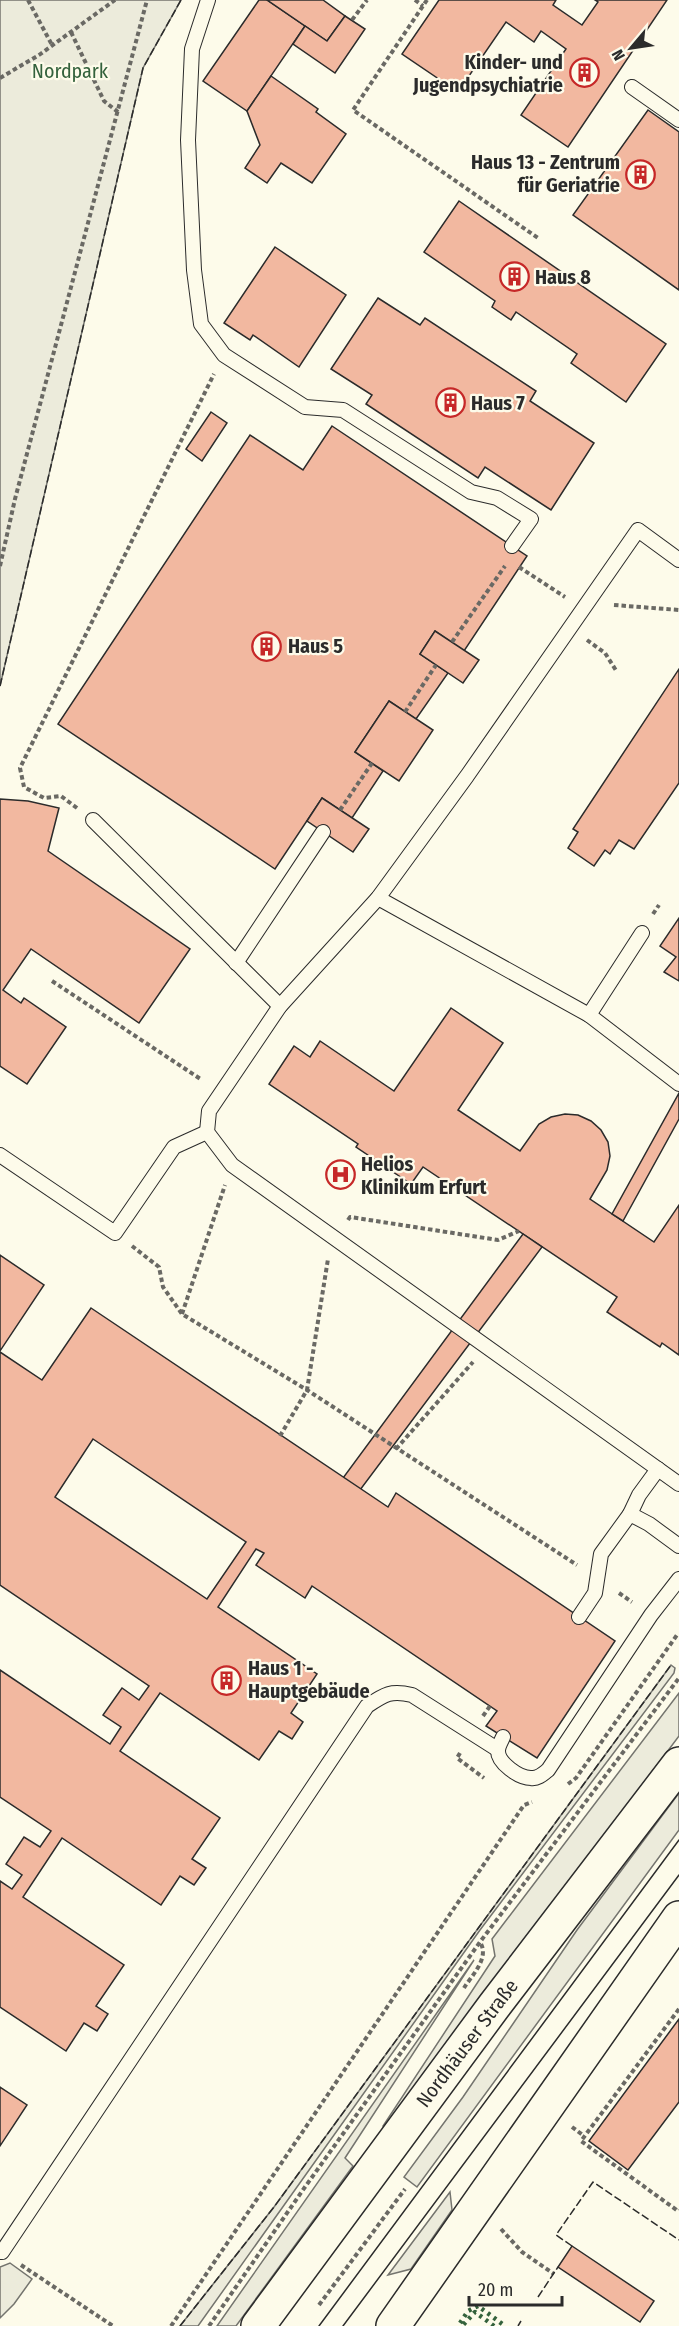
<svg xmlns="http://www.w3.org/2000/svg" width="679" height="2326" viewBox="0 0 679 2326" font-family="'Fira Sans Condensed',sans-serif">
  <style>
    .green { fill: #ecebdb; stroke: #74746e; stroke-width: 1.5 }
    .building { fill: #f2b8a0; stroke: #2b2b2b; stroke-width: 1.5; fill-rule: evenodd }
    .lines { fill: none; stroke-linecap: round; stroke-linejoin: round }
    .lane-casing { stroke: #2b2b2b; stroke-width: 16 }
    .secondary-casing { stroke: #2b2b2b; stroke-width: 36 }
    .path { stroke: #6a6964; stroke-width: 4; stroke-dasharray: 4.5 3; stroke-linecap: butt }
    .lane { stroke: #fdfbea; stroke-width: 14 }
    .secondary { stroke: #fdfbea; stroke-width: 33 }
    .tram { stroke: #2b2b2b; stroke-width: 1.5 }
    .hedge { stroke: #34623c; stroke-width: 4.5; stroke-dasharray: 3 4.5; stroke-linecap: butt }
    .fence { stroke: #2b2b2b; stroke-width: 1.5; stroke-dasharray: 8 3; stroke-linecap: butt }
    .labels { text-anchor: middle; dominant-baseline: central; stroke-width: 4.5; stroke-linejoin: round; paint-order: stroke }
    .poi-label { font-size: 20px; font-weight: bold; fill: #2b2b2b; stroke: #fdfbea; text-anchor: start }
    .park-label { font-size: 20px; fill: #34623c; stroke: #fdfbea }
    .street-label { font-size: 20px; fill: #2b2b2b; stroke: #fdfbea }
  </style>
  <rect width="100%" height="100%" fill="#fdfbea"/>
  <g class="green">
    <path d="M0 0H181L143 68 0 686Z"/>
    <path d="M671 1665 675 1668 674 1673 480 1930 198 2326H180L274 2207Z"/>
    <path d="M679 1693V1736L384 2128 383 2126 495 1956 492 1939Z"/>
    <path d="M679 1793V1830L417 2187 404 2177 463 2097 577 1930Z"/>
    <path d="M474 1960 345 2158 353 2166 236 2326H217Z"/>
    <path d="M450 2192 452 2210 411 2269 388 2275Z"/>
    <path d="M10 2263 32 2279 14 2304 0 2318V2267Z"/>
  </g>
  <g class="building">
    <path d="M259 0H267L305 26 247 111 203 81Z"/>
    <path d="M267 0H323L345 16 327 41Z"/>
    <path d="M439 0H556L553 5 582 25 598 2 595 0H667L568 147 521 115 566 49 541 31 534 42 506 22 458 92 402 54Z"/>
    <path d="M345 16 365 29 335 73 293 44 305 26 327 41Z"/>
    <path d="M271 76 318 109 316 112 346 134 312 183 281 163 267 183 245 168 260 145 247 111Z"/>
    <path d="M648 110 679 132V290L573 215Z"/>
    <path d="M459 201 666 344 626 402 571 363 577 354 516 312 511 320 492 307 495 301 424 252Z"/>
    <path d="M275 247 346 295 299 367 253 335 250 340 224 323Z"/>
    <path d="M378 298 420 325 425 318 536 391 530 401 594 443 551 510 485 467 478 478 366 404 372 395 331 369Z"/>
    <path d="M211 412 227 423 202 461 186 449Z"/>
    <path d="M332 426 527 556 464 651 435 631 420 654 448 673 416 719 389 701 355 752 383 771 352 818 322 798 275 869 58 724 250 435 303 470Z"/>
    <path d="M435 631 479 660 463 683 420 654Z"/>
    <path d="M679 669V783L634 849 619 840 610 854 605 850 594 866 568 848 578 832 573 829Z"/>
    <path d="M389 701 433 730 399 781 355 752Z"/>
    <path d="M322 798 369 829 353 852 307 821Z"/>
    <path d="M0 799 28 801 59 808 48 851 190 949 139 1023 31 949 3 990 21 1003 24 998 66 1027 27 1084 0 1066Z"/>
    <path d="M679 918V981L664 972 676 957 660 946Z"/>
    <path d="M451 1008 503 1043 458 1110 520 1151 539 1124 551 1117 565 1114 578 1115 591 1121 601 1130 608 1142 610 1156 607 1170 590 1199 654 1242 679 1205V1355L662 1343 660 1347 607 1312 617 1297 423 1167 411 1184 356 1147 358 1144 269 1084 294 1046 310 1057 320 1041 394 1091Z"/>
    <path d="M679 1093V1119L623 1221 612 1214Z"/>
    <path d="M523 1234 542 1247 360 1490 343 1478Z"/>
    <path d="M0 1255 44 1285 0 1351Z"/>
    <path d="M91 1308 388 1507 396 1493 615 1641 537 1758 486 1726 497 1711 312 1586 305 1598 256 1565 264 1553 256 1549 218 1607 317 1674 291 1713 303 1722 292 1739 279 1731 259 1760 160 1693 120 1751 220 1818 192 1859 206 1868 194 1885 180 1876 161 1905 62 1838 23 1897 124 1965 96 2006 108 2014 97 2031 84 2023 66 2051 0 2007V1881L12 1889 22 1875 6 1864 24 1837 40 1847 51 1831 0 1797V1670L110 1744 121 1727 103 1715 122 1688 139 1700 149 1686 0 1585V1352L42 1380ZM93 1439 246 1542 207 1599 55 1497Z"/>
    <path d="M679 2019V2102L628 2170 589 2141Z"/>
    <path d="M0 2087 27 2105 0 2146Z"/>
    <path d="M572 2246 654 2301 640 2322 558 2267Z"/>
  </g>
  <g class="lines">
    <defs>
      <g id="lane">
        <path d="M208 0 192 49 188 140 194 270 201 324 224 355 305 407 343 410 471 492 497 498 531 519 512 546"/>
        <path d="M632 87 679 120"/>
        <path d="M679 560 638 530 467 776 378 898 280 1006 209 1111 207 1132 232 1165 679 1484"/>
        <path d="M93 820 280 1006"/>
        <path d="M378 898 589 1015 679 1084"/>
        <path d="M236 963 323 832"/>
        <path d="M589 1015 642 933"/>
        <path d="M0 1155 115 1233 174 1147 207 1132"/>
        <path d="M630 1514 639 1495 658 1469"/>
        <path d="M579 1617 595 1593 601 1554 630 1514 649 1524 679 1546"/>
        <path d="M503 1737C501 1742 498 1746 498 1751 498 1763 519 1778 531 1778 538 1779 543 1774 548 1770L651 1615 679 1579"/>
        <path d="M0 2252H2L367 1706C385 1694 391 1690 412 1695L497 1749"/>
      </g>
      <g id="secondary">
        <path d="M258 2326 494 2006 679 1764"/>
        <path d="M393 2326 679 1918"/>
      </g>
    </defs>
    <use href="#lane" class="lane-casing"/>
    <use href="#secondary" class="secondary-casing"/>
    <g class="path">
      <path d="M28 0 52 45"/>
      <path d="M415 0 423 6"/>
      <path d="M427 0 353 110 538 238"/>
      <path d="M352 20 367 0"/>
      <path d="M71 32 104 101 118 112"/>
      <path d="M0 78 39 55 115 0"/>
      <path d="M0 566 15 499 147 0"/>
      <path d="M519 567 565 597"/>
      <path d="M614 605 679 610"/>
      <path d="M587 640 605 653 617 672"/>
      <path d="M452 642 505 566"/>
      <path d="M405 712 436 665"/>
      <path d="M77 808 61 796 44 798 24 787 20 768 214 374"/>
      <path d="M340 810 372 763"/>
      <path d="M653 914 659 905"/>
      <path d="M52 981 202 1080"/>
      <path d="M348 1220 350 1217 498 1240 519 1231"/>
      <path d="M132 1246 159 1267 163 1287 182 1314 307 1390 577 1565"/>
      <path d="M182 1314 225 1185"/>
      <path d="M280 1436 307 1390 328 1259"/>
      <path d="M396 1449 473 1362"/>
      <path d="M619 1593 632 1602"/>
      <path d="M483 1716 490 1706"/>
      <path d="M460 1753 457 1758 484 1778"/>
      <path d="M568 1784 576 1778 677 1635"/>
      <path d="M464 1988C472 1975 490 1958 480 1942"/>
      <path d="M679 2009 581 2141 678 2211 679 2210"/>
      <path d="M572 2127 584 2136"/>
      <path d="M501 2229 522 2252 554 2274"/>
      <path d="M21 2265 113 2326"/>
      <path d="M319 2305 405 2189"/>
      <path d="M171 2326 524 1805 532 1802"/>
      <path d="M209 2326 305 2187 480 1942 679 1678"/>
    </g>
    <use href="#lane" class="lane"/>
    <use href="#secondary" class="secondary"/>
    <g class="tram">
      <path d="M319 2326 679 1840"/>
      <path d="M343 2326 679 1875"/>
    </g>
    <path class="hedge" d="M494 2326 475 2312 463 2325 460 2323 468 2311 478 2306 505 2326"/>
    <g class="fence">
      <path d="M0 686 143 68 181 0"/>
      <path d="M572 2246 556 2235 593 2182 679 2240"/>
      <path d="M538 2297 558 2267"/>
      <path d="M180 2326 274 2207 671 1665"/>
      <path d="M518 2326 521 2321"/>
    </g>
  </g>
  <defs>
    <symbol id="building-ring" viewBox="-11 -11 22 22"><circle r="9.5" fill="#fdfbea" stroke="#c62828" stroke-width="1.5"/><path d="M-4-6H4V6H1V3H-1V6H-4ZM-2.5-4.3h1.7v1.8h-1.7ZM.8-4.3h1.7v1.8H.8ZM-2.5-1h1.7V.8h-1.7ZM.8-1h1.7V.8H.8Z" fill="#c62828"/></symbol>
    <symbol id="hospital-ring" viewBox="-11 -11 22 22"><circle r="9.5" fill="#fdfbea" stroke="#c62828" stroke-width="1.5"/><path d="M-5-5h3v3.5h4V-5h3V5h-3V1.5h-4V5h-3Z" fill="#c62828"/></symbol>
  </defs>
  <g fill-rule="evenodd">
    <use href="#building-ring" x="568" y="56" width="33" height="33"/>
    <use href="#building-ring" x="624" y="158" width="33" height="33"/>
    <use href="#building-ring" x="498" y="260" width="33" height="33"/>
    <use href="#building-ring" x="434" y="386" width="33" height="33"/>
    <use href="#building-ring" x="250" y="630" width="33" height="33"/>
    <use href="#hospital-ring" x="324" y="1158" width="33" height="33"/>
    <use href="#building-ring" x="210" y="1664" width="33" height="33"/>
  </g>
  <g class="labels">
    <g class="poi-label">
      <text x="563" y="62" text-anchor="end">Kinder- und<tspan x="563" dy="23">Jugendpsychiatrie</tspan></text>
      <text x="620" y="162" text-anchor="end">Haus 13 - Zentrum<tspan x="620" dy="23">für Geriatrie</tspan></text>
      <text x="535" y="277">Haus 8</text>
      <text x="471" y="403">Haus 7</text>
      <text x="288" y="646">Haus 5</text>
      <text x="361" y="1164">Helios<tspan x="361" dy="23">Klinikum Erfurt</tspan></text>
      <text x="248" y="1668">Haus 1 -<tspan x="248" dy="23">Hauptgebäude</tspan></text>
    </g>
    <g class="park-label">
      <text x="70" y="71">Nordpark</text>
    </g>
    <g class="street-label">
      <text transform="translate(467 2043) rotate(-53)">Nordhäuser Straße</text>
    </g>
  </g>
  <g transform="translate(631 48) rotate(241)" stroke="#fdfbea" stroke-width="4.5" paint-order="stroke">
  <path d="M0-4.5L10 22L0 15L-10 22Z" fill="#2b2b2b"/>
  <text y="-9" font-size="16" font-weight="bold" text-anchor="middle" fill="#2b2b2b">N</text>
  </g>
  <path d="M469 2296v9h93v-9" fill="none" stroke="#2b2b2b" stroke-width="3"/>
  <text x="478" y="2296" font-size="18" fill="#2b2b2b" stroke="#fdfbea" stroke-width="4.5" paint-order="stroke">20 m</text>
</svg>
